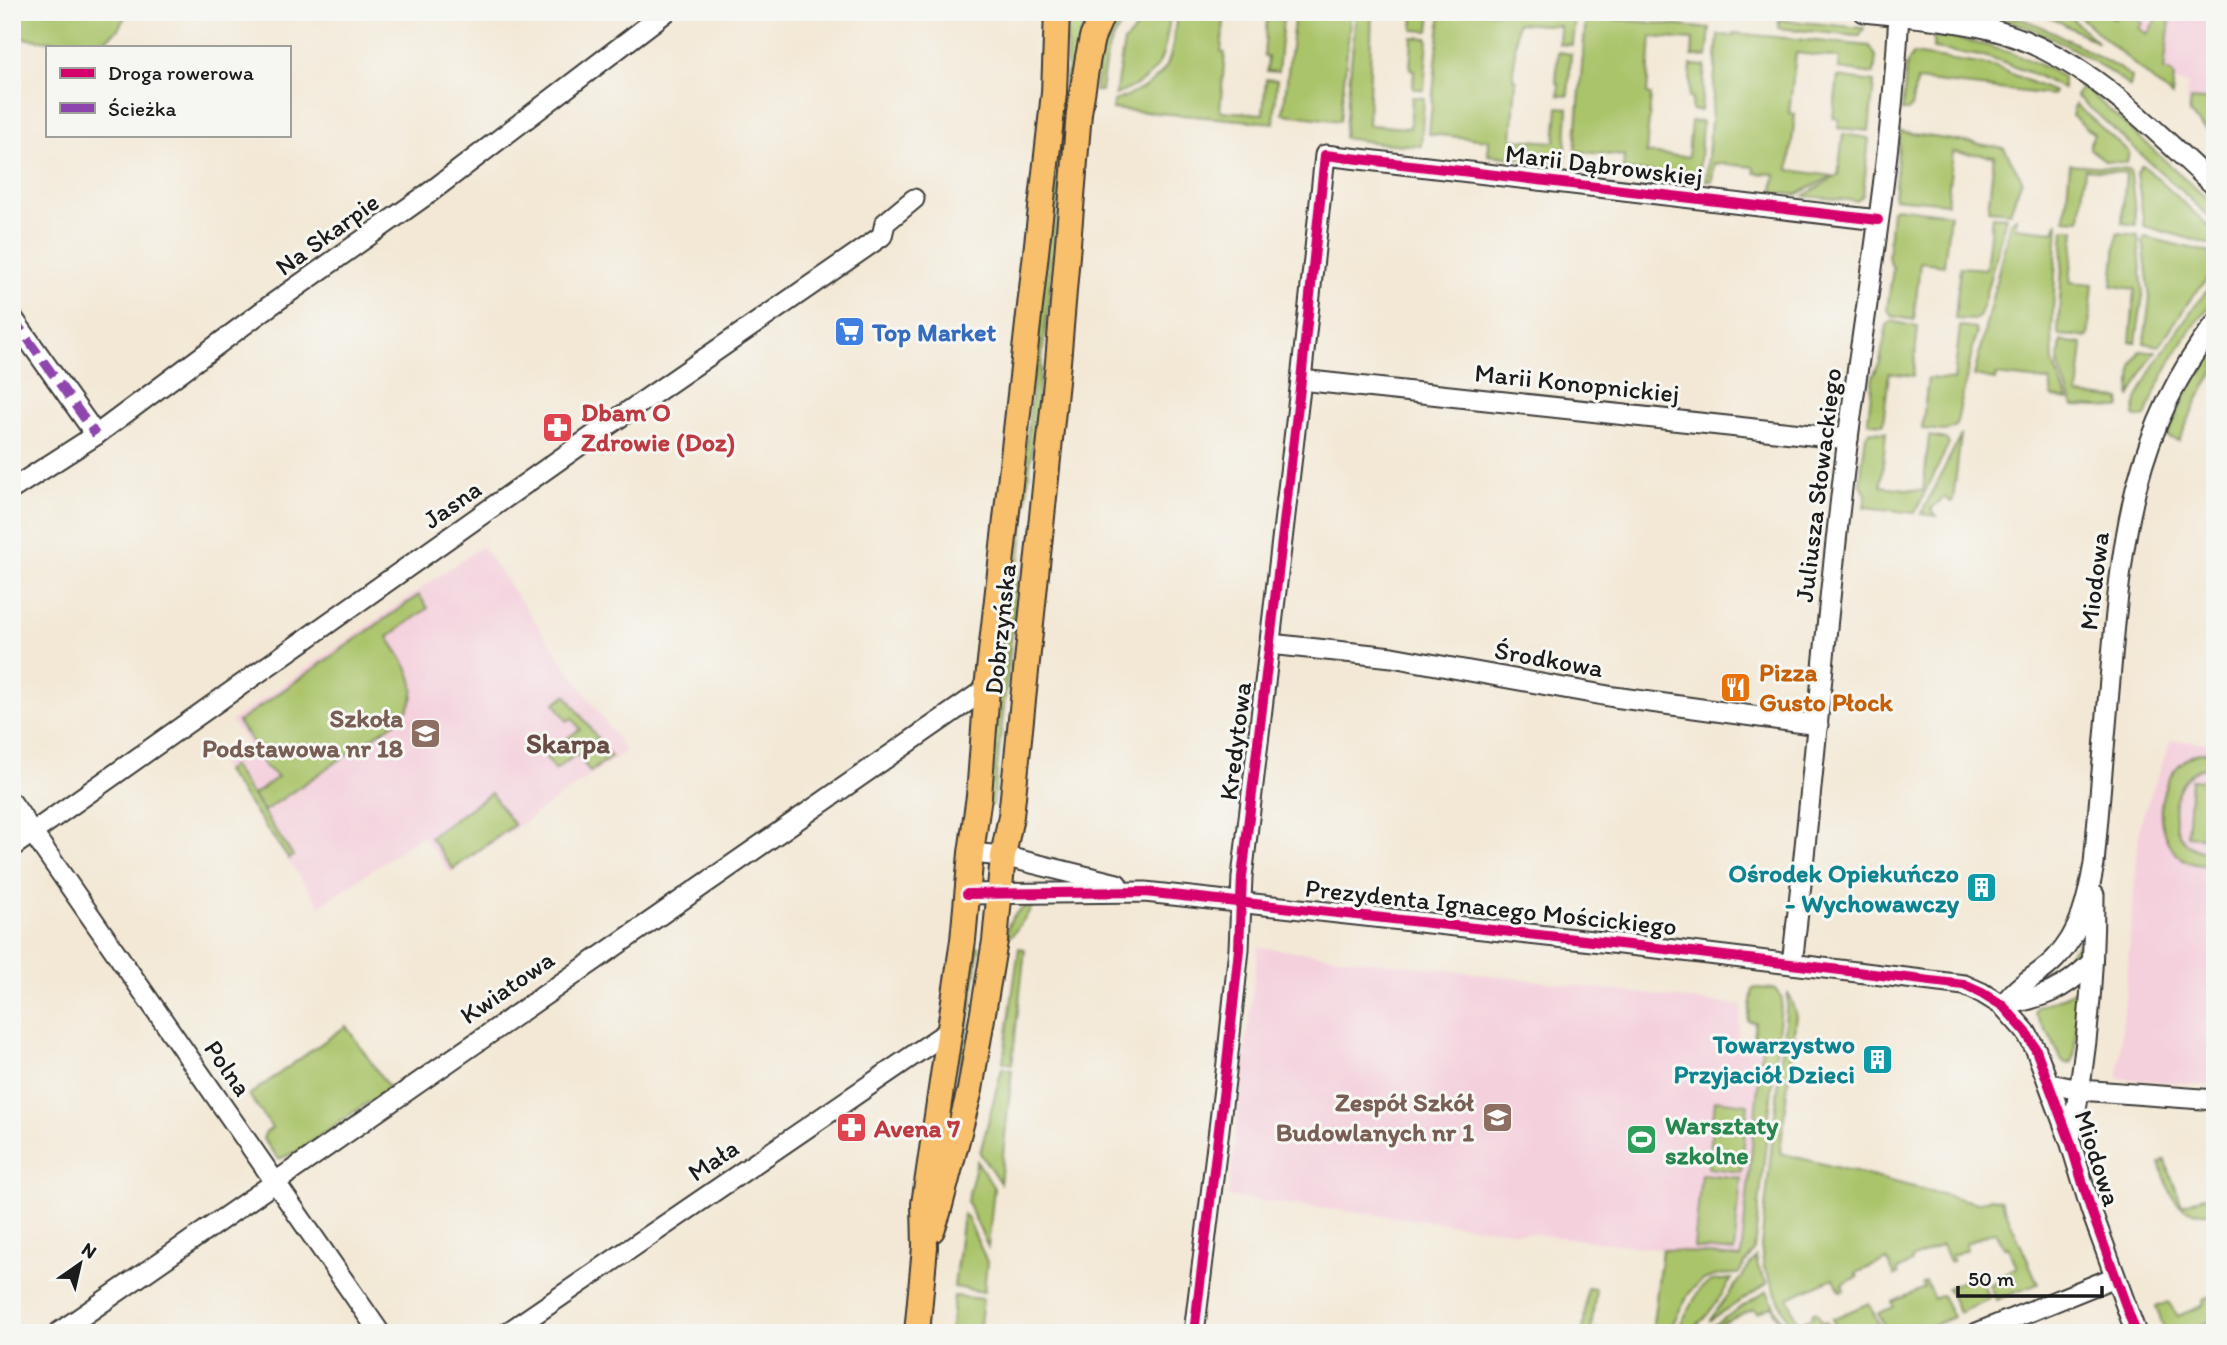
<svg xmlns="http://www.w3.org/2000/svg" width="2227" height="1345" viewBox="0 0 2227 1345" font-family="Itim,sans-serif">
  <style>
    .built { fill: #f4cfdc }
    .green { fill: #aac46a; stroke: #637043; stroke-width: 2 }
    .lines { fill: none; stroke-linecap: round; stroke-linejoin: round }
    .minor-casing { stroke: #3c3b38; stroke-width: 23 }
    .major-casing { stroke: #3c3b38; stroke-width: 28 }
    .minor { stroke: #fff; stroke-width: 19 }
    .major { stroke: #f8bf6c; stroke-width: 24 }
    .quiet { stroke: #8e44ad; stroke-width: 9; stroke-dasharray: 18 9; stroke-linecap: butt }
    .cycleway-casing { stroke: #f6f6f2; stroke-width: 15 }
    .cycleway { stroke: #d6006c; stroke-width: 10 }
    .labels { text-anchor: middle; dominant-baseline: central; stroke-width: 6; stroke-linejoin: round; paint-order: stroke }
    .street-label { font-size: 26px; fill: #1c1c1c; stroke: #f6f6f2 }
    .shop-label { font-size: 26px; font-weight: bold; fill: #366cbe; stroke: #f6f6f2; text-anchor: start }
    .health-label { font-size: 26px; font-weight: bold; fill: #be3a42; stroke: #f6f6f2; text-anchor: start }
    .food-label { font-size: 26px; font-weight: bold; fill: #c56008; stroke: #f6f6f2; text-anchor: start }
    .education-label { font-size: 26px; font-weight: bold; fill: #785e54; stroke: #f6f6f2; text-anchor: end }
    .culture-label { font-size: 26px; font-weight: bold; fill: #0d838f; stroke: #f6f6f2; text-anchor: end }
    .leisure-label { font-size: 26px; font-weight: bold; fill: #27864d; stroke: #f6f6f2; text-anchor: start }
    .neighbourhood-label { font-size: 28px; font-weight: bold; fill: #684c46; stroke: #f6f6f2 }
  </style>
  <rect width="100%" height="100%" fill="#f6f6f2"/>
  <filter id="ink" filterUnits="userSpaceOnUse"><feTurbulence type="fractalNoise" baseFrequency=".0143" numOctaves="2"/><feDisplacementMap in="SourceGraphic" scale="14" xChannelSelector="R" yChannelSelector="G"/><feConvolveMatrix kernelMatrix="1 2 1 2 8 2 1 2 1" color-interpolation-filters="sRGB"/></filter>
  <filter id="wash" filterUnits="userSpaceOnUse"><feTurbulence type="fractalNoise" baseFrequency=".00686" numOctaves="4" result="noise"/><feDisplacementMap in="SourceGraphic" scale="28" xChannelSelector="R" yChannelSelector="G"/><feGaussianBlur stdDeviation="1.57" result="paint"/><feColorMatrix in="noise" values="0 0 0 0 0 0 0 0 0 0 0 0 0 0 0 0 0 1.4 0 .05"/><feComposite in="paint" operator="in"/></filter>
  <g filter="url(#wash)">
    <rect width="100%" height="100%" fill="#f3e8d5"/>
    <g class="built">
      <path d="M2093 12H2215V126L2186 99 2188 84 2167 81Z"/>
      <path d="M482 546 626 751 450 873 422 835 320 906 220 764 248 744 231 721Z"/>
      <path d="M2171 740 2215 743V1086L2118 1078 2140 824Z"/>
      <path d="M1258 947 1742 1006 1737 1042 1762 1046 1741 1259 1228 1197Z"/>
    </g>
    <g class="green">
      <path d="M12 12H128L118 29 102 43 85 47 60 42 12 37Z"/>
      <path d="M1124 12H1133C1106 39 1106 55 1101 91H1095C1098 59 1101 36 1124 12Z"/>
      <path d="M1152 12H1171C1163 59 1164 76 1115 95L1124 42Z"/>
      <path d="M1177 12H1225L1221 52 1225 53 1220 111 1263 114 1266 79 1277 80 1274 123 1112 109 1114 101C1134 94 1164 80 1170 57 1174 43 1175 27 1177 12Z"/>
      <path d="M1295 12H1351L1340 121 1283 114Z"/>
      <path d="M1356 12H1372L1368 125 1410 128 1412 97 1424 98 1421 146 1378 143 1344 138Z"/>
      <path d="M1414 12H1431L1429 31 1413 30Z"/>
      <path d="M1441 12H1553L1575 15 1572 45 1559 44 1560 26 1517 23 1513 79 1516 80 1512 139 1555 142 1558 107 1568 108 1565 163 1488 155 1489 140 1429 134Z"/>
      <path d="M1978 12C2031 12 2077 46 2122 70L2132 77 2130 87C2082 50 2037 26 1978 12Z"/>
      <path d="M2035 12H2065L2098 43 2060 22Z"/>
      <path d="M2074 12H2113L2112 18 2115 19 2118 12H2128L2143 23 2139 28 2147 34 2162 12H2171L2164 71H2169L2174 76 2172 97Z"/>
      <path d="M1586 16 1710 29 1707 57 1692 56 1693 40 1651 37 1647 94 1651 95 1646 153 1688 157 1691 121 1702 122 1699 177 1623 170 1624 156 1575 151Z"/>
      <path d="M1267 17 1283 19 1278 72 1267 71 1268 57 1264 56Z"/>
      <path d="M1067 18 1084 22 1073 65 1070 90 1065 89 1067 71Z"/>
      <path d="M1779 20 1864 28 1860 36H1856L1778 28Z"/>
      <path d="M1734 33 1870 46 1876 56 1874 74 1839 69 1840 58 1796 53 1789 113 1795 114 1789 170 1833 176 1796 195 1773 192 1775 174 1755 173 1754 167 1714 163 1712 181H1706L1718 35 1734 36Z"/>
      <path d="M1934 35C1980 42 2022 53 2063 77V89L2036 75 1987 57 1933 49Z"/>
      <path d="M1412 37 1428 38 1424 90 1413 88 1414 70 1410 69Z"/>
      <path d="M1558 52 1571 54 1568 96 1558 95 1559 83H1556Z"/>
      <path d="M1913 54 1993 66 2054 92 2052 95 1917 80 1911 107 1908 111H1902L1907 63Z"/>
      <path d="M1691 65 1705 66 1701 111 1691 110 1692 98H1689Z"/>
      <path d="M1838 77 1874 82 1869 131 1838 128 1839 119 1833 118Z"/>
      <path d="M2085 88 2215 206V222L2095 112 2076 96 2081 89Z"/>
      <path d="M2191 99 2215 101V137L2189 114Z"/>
      <path d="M1064 101 1070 102 993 805 987 804Z"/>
      <path d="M2075 104 2129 152 2127 163 2106 161 2090 149V143L2094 134 2072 116Z"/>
      <path d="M1900 132 2004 148 2022 179 2010 212 1988 210 1994 156 1953 152 1947 203 1894 198Z"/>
      <path d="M1843 134 1869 138 1863 195 1857 201 1804 196 1838 175Z"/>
      <path d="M2070 164 2129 169 2131 174 2136 225 2122 223 2126 173 2085 169 2080 220 2065 219Z"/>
      <path d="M2141 166H2144L2215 232V246L2144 226 2137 173Z"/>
      <path d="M1896 207 1950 214 1944 265 1920 262 1914 320 1892 316 1887 309 1893 269 1888 257 1892 210Z"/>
      <path d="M1992 216 2006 217 1980 316 1975 320 1955 319 1960 267 1986 269Z"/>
      <path d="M2016 217 2015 227 2054 231 2058 221 2052 331 2053 363 2068 400 2052 397 2050 381 1996 375 1995 380 1974 376 2010 222Z"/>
      <path d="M2064 229H2075L2070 282 2093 284 2088 337 2058 335Z"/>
      <path d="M2117 233 2138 235 2143 295 2136 342H2130L2135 289 2112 286Z"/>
      <path d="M2145 237 2215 254V270L2192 297 2159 346 2144 343 2150 298 2143 240Z"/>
      <path d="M2215 280V300L2195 323 2173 357 2155 392 2146 417 2140 418 2134 416C2135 383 2193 308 2215 280Z"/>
      <path d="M1891 321 1918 327 1913 376 1889 373 1883 424 1870 423 1868 420 1873 376 1880 362 1887 325Z"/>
      <path d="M1960 326 1975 328 1976 334 1956 426 1945 431 1922 429 1928 378 1954 380Z"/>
      <path d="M2061 341 2083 344 2078 395 2120 399 2121 408 2073 406 2058 364Z"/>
      <path d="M2215 348V370L2197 401 2179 441 2167 437 2186 393Z"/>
      <path d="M2140 351H2156L2145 367 2130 398 2132 367Z"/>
      <path d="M1870 431 1886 432 1881 486 1923 491 1929 436 1946 439 1949 444 1915 513 1864 507 1866 494 1860 482 1866 435Z"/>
      <path d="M1961 435 1953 500 1951 502 1944 497 1931 509 1937 516 1921 514Z"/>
      <path d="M419 595 428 608 388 637C406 665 430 692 397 721L264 811 253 795 278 777 264 766 254 745 238 722Z"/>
      <path d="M566 695 611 757 590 772 577 754 555 770 544 755 580 729 572 718 567 721 555 703Z"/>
      <path d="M2202 752H2215V766C2173 763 2160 830 2193 848 2200 852 2207 852 2215 852V866C2204 866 2192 865 2183 859 2146 834 2157 763 2202 752Z"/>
      <path d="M232 766 293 856 289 859 225 771Z"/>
      <path d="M2191 779 2215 781V838L2187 836Z"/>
      <path d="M491 793 514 825 453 869 430 837Z"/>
      <path d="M1030 905 1032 906 1030 911 1013 934 1007 938C1006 922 1015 911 1030 905Z"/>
      <path d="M2081 941H2085C2080 965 2070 972 2050 984L2045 983V977Z"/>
      <path d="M972 946 979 947 965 1049 955 1101Z"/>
      <path d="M1019 948 1025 949 1012 1064 1003 1062Z"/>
      <path d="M2080 987 2074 1058 2071 1063 2066 1064 2062 1061 2050 1036 2035 1013 2037 1007 2067 995Z"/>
      <path d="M1753 988 1775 989 1782 998 1754 1251 1738 1274C1690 1273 1689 1295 1668 1333H1652L1662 1249 1741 1258 1762 1046 1752 1045 1755 1022 1748 1021Z"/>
      <path d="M1788 992 1796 1015 1780 1153 1977 1203 1991 1198 2001 1200 2038 1284 1996 1300 1989 1285 2003 1278 2002 1274 2017 1267 2008 1247 2004 1248 1996 1231 1965 1244 1967 1249 1951 1256 1953 1260 1949 1262 1942 1245 1911 1259 1912 1263 1897 1270 1899 1274 1895 1276 1887 1260 1856 1273 1858 1277 1842 1284 1844 1290 1840 1291 1834 1278 1788 1298 1798 1323 1813 1317 1812 1313 1816 1311 1822 1323 1826 1321 1832 1333H1794L1764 1268 1761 1247Z"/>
      <path d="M346 1026 389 1088 296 1152 279 1159 263 1139 265 1133 272 1128 249 1095Z"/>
      <path d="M1002 1068 1012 1070 1000 1183 980 1153Z"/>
      <path d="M1715 1100 1748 1104 1741 1172 1708 1168Z"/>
      <path d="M2165 1160 2182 1205 2215 1193V1214C2207 1212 2200 1212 2193 1211 2171 1208 2167 1181 2160 1164Z"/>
      <path d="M977 1161 994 1188 988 1247 967 1202Z"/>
      <path d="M1701 1174 1741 1178 1734 1252 1694 1248Z"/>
      <path d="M963 1214 967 1217 987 1262 984 1292 954 1287Z"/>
      <path d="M1756 1257 1758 1267 1767 1284 1709 1321Z"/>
      <path d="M1979 1274 1989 1299 1959 1313 1947 1288Z"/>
      <path d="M1732 1279C1718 1299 1702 1333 1675 1333L1701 1288 1712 1281Z"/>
      <path d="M1926 1282 1934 1299 1942 1295 1953 1317 1916 1333H1888L1878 1313 1894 1307 1892 1302 1924 1288 1922 1284Z"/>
      <path d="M1587 1288 1596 1289 1591 1329 1624 1333H1583Z"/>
      <path d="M1767 1291 1787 1333H1779L1777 1329 1781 1326 1772 1306 1757 1313 1754 1309 1723 1323 1727 1333H1701Z"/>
      <path d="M2215 1295V1319L2182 1333H2166L2156 1307 2168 1302 2178 1316 2204 1305 2203 1300Z"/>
      <path d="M954 1296 983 1299 979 1333H950Z"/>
      <path d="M1869 1303 1883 1333H1839L1832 1319Z"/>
    </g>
  </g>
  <g filter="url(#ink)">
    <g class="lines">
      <defs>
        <g id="minor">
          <path d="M1864 12C1906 17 1949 19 1990 29 2085 54 2145 123 2215 186"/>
          <path d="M12 317 96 435"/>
          <path d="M1301 380 1848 439"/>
          <path d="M12 489 96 435 264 310 429 193 666 12"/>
          <path d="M1270 644 1392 657 1614 697 1818 725"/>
          <path d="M12 803 380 1333"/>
          <path d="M12 847 597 433 882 236 885 223 914 199"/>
          <path d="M971 853 1003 856 1117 884"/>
          <path d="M967 894 1145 892 1675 950 1964 985 1982 993 2003 1006 2026 1032 2036 1050 2070 1141 2091 1210 2136 1333"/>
          <path d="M1792 964C1813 789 1826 613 1848 438 1867 296 1892 155 1899 12"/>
          <path d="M2003 1006C2019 981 2037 978 2055 959 2081 933 2088 898 2094 864 2100 799 2105 733 2111 668 2122 539 2133 430 2215 324"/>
          <path d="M2003 1006C2042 997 2062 992 2092 962"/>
          <path d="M2050 1084 2080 1090 2215 1100"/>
          <path d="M2070 1140C2087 1060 2094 977 2094 895"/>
          <path d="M58 1333 987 688"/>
          <path d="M507 1333 950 1030"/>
          <path d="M1194 1333 1226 1072 1239 949 1242 877 1301 380 1325 155 1878 220"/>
          <path d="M1977 1333 2115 1277"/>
        </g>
        <g id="major">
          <path d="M932 1230 938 1213 970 1090 995 941 1003 856 1011 816 1058 362 1079 113 1088 57 1092 38 1103 12"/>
          <path d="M917 1333 925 1247 924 1204 963 940 971 853 979 796 987 688 1054 93 1057 12"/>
        </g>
      </defs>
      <use href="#minor" class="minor-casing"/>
      <use href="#major" class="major-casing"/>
      <use href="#minor" class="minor"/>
      <use href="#major" class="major"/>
      <path class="quiet" d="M12 317 96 435"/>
      <defs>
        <g id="cycleway">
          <path d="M967 894 1145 892 1675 950 1964 985 1982 993 2003 1006 2026 1032 2036 1050 2070 1141 2091 1210 2136 1333"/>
          <path d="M1194 1333 1226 1072 1239 949 1242 877 1301 380 1325 155 1878 220"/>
        </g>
      </defs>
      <use href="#cycleway" class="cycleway-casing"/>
      <use href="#cycleway" class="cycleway"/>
    </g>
  </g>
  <defs>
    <symbol id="supermarket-square" viewBox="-11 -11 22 22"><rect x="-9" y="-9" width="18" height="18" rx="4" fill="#3f7fe0" stroke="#f6f6f2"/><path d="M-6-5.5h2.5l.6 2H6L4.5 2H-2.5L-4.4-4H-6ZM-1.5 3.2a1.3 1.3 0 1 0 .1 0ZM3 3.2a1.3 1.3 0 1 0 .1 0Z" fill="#fff"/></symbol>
    <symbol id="pharmacy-square" viewBox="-11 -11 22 22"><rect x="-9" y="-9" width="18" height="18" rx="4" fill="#e0444e" stroke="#f6f6f2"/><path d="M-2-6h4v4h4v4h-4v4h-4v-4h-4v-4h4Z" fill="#fff"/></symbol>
    <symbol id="restaurant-square" viewBox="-11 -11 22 22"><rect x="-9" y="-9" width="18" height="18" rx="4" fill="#e8710a" stroke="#f6f6f2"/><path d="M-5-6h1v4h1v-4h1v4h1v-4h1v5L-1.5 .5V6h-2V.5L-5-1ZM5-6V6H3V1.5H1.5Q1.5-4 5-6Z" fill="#fff"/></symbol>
    <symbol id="school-square" viewBox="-11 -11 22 22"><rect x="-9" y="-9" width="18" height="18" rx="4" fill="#8d6e63" stroke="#f6f6f2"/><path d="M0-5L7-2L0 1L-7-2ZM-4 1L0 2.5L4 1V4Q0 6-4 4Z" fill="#fff"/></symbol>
    <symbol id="building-square" viewBox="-11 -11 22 22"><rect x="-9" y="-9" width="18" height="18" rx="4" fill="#0f9aa8" stroke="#f6f6f2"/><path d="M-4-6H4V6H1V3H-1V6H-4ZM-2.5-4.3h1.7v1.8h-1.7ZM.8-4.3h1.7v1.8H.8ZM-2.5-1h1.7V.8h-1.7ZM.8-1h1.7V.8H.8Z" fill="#fff"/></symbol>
    <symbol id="stadium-square" viewBox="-11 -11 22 22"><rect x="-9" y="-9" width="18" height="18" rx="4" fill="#2e9e5b" stroke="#f6f6f2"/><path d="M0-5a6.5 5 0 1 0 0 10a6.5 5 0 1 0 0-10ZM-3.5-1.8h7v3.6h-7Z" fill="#fff"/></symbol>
  </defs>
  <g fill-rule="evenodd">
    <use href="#supermarket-square" x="832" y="314" width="35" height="35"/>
    <use href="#pharmacy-square" x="540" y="410" width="35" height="35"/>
    <use href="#restaurant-square" x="1718" y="670" width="35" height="35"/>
    <use href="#school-square" x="408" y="716" width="35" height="35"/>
    <use href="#building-square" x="1964" y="870" width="35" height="35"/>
    <use href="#building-square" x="1860" y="1042" width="35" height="35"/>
    <use href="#school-square" x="1480" y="1100" width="35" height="35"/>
    <use href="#pharmacy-square" x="834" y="1110" width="35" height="35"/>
    <use href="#stadium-square" x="1624" y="1122" width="35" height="35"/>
  </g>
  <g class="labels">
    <g class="street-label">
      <text transform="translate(1604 165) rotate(7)">Marii Dąbrowskiej</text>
      <text transform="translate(327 234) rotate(-36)">Na Skarpie</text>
      <text transform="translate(1577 383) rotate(6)">Marii Konopnickiej</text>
      <text transform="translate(1818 485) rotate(-83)">Juliusza Słowackiego</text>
      <text transform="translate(452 504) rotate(-35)">Jasna</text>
      <text transform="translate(2094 581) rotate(-83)">Miodowa</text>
      <text transform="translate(1000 629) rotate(-84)">Dobrzyńska</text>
      <text transform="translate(1549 659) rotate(10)">Środkowa</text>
      <text transform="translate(1235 741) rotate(-83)">Kredytowa</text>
      <text transform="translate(1491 907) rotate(6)">Prezydenta Ignacego Mościckiego</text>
      <text transform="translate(507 987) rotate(-35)">Kwiatowa</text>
      <text transform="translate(228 1068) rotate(55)">Polna</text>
      <text transform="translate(2098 1158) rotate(72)">Miodowa</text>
      <text transform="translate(713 1160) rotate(-34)">Mała</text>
    </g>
    <g class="shop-label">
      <text x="872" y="332">Top Market</text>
    </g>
    <g class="health-label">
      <text x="581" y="412">Dbam O<tspan x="581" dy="30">Zdrowie (Doz)</tspan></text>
      <text x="874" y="1128">Avena 7</text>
    </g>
    <g class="food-label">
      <text x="1759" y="672">Pizza<tspan x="1759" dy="30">Gusto Płock</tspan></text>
    </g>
    <g class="education-label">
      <text x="403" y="718">Szkoła<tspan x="403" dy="30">Podstawowa nr 18</tspan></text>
      <text x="1474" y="1102">Zespół Szkół<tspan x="1474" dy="30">Budowlanych nr 1</tspan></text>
    </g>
    <g class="culture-label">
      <text x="1959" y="873">Ośrodek Opiekuńczo<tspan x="1959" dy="30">- Wychowawczy</tspan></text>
      <text x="1855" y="1044">Towarzystwo<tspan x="1855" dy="30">Przyjaciół Dzieci</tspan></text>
    </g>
    <g class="leisure-label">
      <text x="1665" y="1125">Warsztaty<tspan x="1665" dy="30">szkolne</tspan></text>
    </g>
    <g class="neighbourhood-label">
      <text x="568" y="743">Skarpa</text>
    </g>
  </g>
  <rect width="2227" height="1345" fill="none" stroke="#f6f6f2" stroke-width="42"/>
  <rect x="46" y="46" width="245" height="91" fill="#f6f6f2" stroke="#9f9f9c" stroke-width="2"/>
  <rect x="60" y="68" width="35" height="10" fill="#d6006c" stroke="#9f9f9c" stroke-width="2"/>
  <text x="108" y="80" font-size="21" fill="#1c1c1c">Droga rowerowa</text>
  <rect x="60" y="103" width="35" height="10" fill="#8e44ad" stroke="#9f9f9c" stroke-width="2"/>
  <text x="108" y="116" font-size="21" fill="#1c1c1c">Ścieżka</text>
  <g transform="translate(80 1264) rotate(34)" stroke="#f6f6f2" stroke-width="5" paint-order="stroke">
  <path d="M0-5L12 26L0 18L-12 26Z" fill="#1c1c1c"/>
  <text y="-10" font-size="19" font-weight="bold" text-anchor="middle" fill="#1c1c1c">N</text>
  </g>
  <path d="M1958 1286v10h144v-10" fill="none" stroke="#1c1c1c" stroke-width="3.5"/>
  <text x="1968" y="1286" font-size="21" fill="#1c1c1c" stroke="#f6f6f2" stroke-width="5" paint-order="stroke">50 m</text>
</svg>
